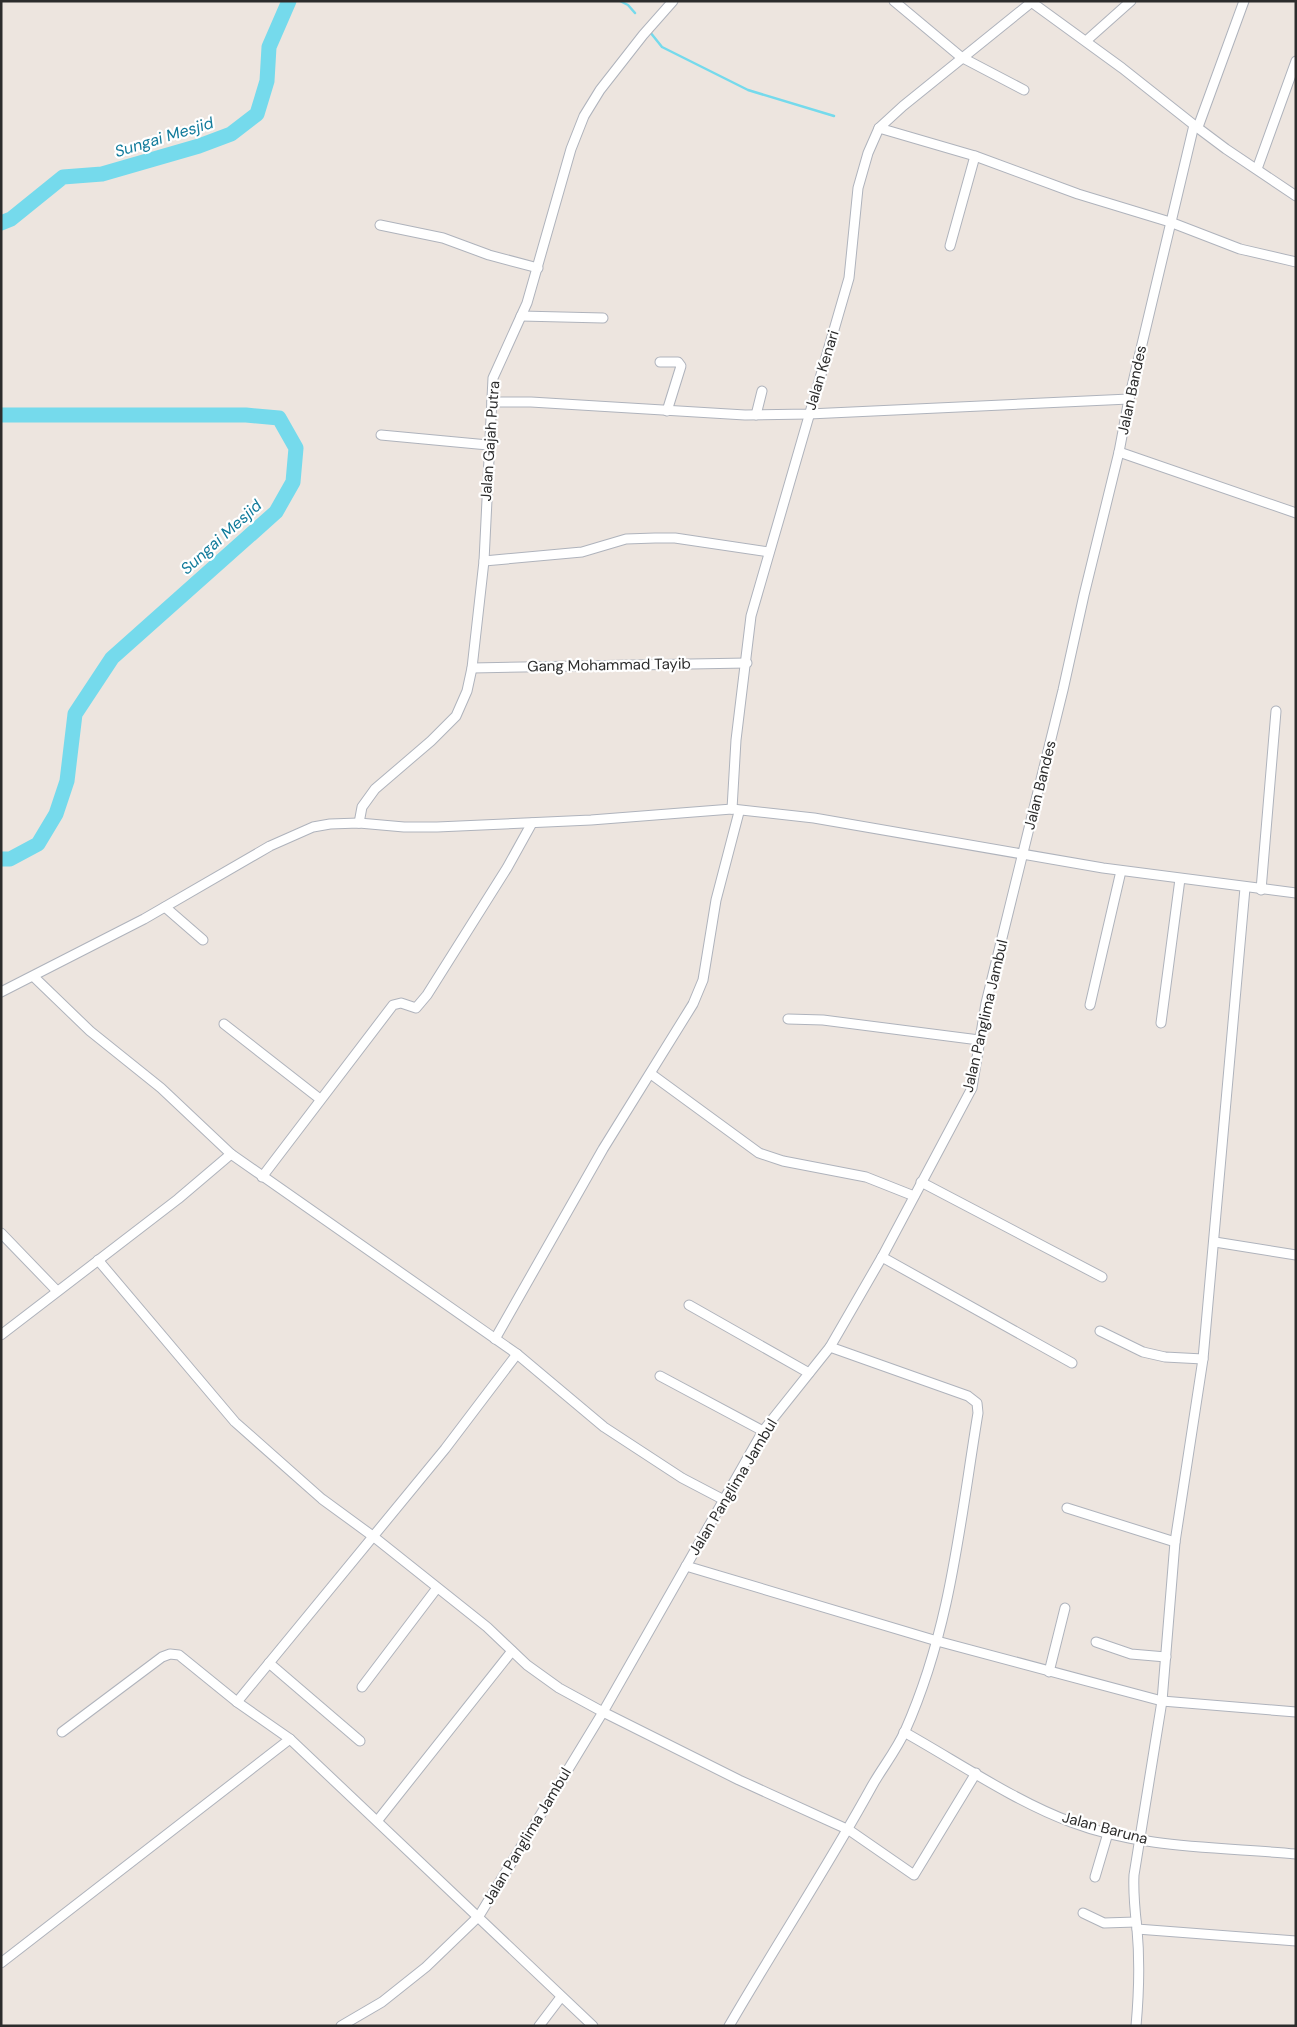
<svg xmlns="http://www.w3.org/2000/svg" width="1297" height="2027" viewBox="0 0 1297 2027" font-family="'DM Sans',sans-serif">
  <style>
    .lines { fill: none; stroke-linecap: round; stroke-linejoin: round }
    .stream { stroke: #75daec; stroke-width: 2.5 }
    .river { stroke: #75daec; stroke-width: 15 }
    .minor-casing { stroke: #afb3bc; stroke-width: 11 }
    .minor { stroke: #fff; stroke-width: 9 }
    .labels { text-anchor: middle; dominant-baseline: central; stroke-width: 4.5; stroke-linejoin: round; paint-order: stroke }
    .street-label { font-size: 15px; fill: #2c2c2c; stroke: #fff }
    .water-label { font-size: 16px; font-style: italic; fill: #117b9b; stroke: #fff }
  </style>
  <rect width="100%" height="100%" fill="#ede5df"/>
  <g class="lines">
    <g class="stream">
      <path d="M620 1 628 5 635 13"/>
      <path d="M650 32 662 47 748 90 834 116"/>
    </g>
    <g class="river">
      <path d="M1 223 11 219 63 177 102 174 199 146 231 134 257 114 267 81 269 47 289 1"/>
      <path d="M1 415H246L279 418 296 448 293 482 276 512 112 658 75 714 67 781 56 814 38 844 10 859H1"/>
    </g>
    <defs>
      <g id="minor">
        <path d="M894 1 961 57 1024 90"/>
        <path d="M1086 41 1131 1"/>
        <path d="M1194 125 1226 149 1296 196"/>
        <path d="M1198 127 1244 1"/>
        <path d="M879 128 975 156 1078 194 1170 222 1240 249 1296 262"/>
        <path d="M1257 169 1296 61"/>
        <path d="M380 225 443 238 489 255 538 268"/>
        <path d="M950 246 975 156"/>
        <path d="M521 316 603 318"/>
        <path d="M660 362H678L681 366 667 411"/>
        <path d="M492 402H531L745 415 809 414 1129 399"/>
        <path d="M756 415 762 391"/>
        <path d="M381 435 488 445"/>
        <path d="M1119 452 1296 513"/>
        <path d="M484 561 582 552 626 539 655 538H675L769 552"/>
        <path d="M472 668 747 663"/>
        <path d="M732 809 736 740 751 616 849 278 858 188 868 153 879 128 903 106 1033 1"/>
        <path d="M359 823 362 807 375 789 431 741 456 716 467 691 472 668 484 561 493 378 527 303 571 149 584 116 600 90 643 35 673 1"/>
        <path d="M1261 890 1276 711"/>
        <path d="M165 907 203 940"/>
        <path d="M34 977 90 1031 161 1088 231 1154 517 1354 604 1427 682 1478 724 1500"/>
        <path d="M1 992 144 919 270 846 313 827 330 824 359 823 404 827H437L591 820 732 809 814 818 1103 868 1296 893"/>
        <path d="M1090 1005 1121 871"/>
        <path d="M788 1019 823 1020 979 1040"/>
        <path d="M1161 1023 1180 879"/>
        <path d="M224 1024 320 1099"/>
        <path d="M651 1074 759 1153 783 1161 866 1177 914 1196"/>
        <path d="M262 1177 393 1005 401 1003 416 1008 427 995 507 868 532 823"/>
        <path d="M921 1182 1102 1277"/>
        <path d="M1 1233 57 1291"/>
        <path d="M1215 1242 1296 1255"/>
        <path d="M882 1257 1072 1363"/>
        <path d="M98 1260 235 1422 322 1499 374 1537 487 1627 527 1665 559 1688 603 1712 739 1780 849 1830 914 1875 976 1773"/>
        <path d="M689 1305 809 1373"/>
        <path d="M1100 1331 1143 1352 1165 1357 1203 1359"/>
        <path d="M1 1335 178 1199 231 1154"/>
        <path d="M495 1339 603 1149 693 1004 703 980 716 900 739 812"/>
        <path d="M660 1376 763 1431"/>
        <path d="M1067 1508 1175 1542"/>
        <path d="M686 1566 937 1641 1162 1701 1296 1712"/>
        <path d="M1096 1642 1131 1654 1166 1657"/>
        <path d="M269 1663 360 1741"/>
        <path d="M1049 1672 1065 1608"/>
        <path d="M362 1687 437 1588"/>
        <path d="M237 1702 445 1449 517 1354"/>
        <path d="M62 1732 162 1657 170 1654 179 1655 237 1702 290 1739 593 2026"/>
        <path d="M904 1732C956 1761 1016 1802 1071 1822 1142 1849 1221 1847 1296 1854"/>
        <path d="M378 1820 512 1651"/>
        <path d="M1095 1877 1108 1833"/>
        <path d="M1083 1913 1104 1923 1136 1922"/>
        <path d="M1137 1929 1296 1941"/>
        <path d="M1 1963 290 1739"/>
        <path d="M341 2026 382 2002 426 1967 479 1916 603 1712 763 1431 830 1347 882 1257 972 1088 986 1003 1063 690 1084 595 1119 452 1129 399 1194 125 1122 68 1030 1"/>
        <path d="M539 2026 561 1997"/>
        <path d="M729 2026C776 1945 827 1868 872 1786 882 1768 896 1751 905 1731 951 1628 960 1522 978 1413L977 1403 968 1396 830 1347"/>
        <path d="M1136 2026C1139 1993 1140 1962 1137 1929 1135 1911 1133 1894 1134 1875L1162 1701 1175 1542 1203 1359 1245 888"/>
      </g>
    </defs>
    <use href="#minor" class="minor-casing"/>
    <use href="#minor" class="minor"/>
  </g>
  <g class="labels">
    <g class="street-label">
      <text transform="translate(822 370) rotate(-73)">Jalan Kenari</text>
      <text transform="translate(1132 390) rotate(-78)">Jalan Bandes</text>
      <text transform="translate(490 441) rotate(-86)">Jalan Gajah Putra</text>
      <text transform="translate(609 665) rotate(-1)">Gang Mohammad Tayib</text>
      <text transform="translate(1040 785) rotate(-76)">Jalan Bandes</text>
      <text transform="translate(985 1016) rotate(-77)">Jalan Panglima Jambul</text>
      <text transform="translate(733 1487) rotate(-59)">Jalan Panglima Jambul</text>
      <text transform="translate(1105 1828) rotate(15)">Jalan Baruna</text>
      <text transform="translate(527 1836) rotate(-59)">Jalan Panglima Jambul</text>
    </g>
    <g class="water-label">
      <text transform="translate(164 137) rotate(-17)">Sungai Mesjid</text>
      <text transform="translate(221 537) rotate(-42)">Sungai Mesjid</text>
    </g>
  </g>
  <rect width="1297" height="2027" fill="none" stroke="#2c2c2c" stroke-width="5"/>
</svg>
